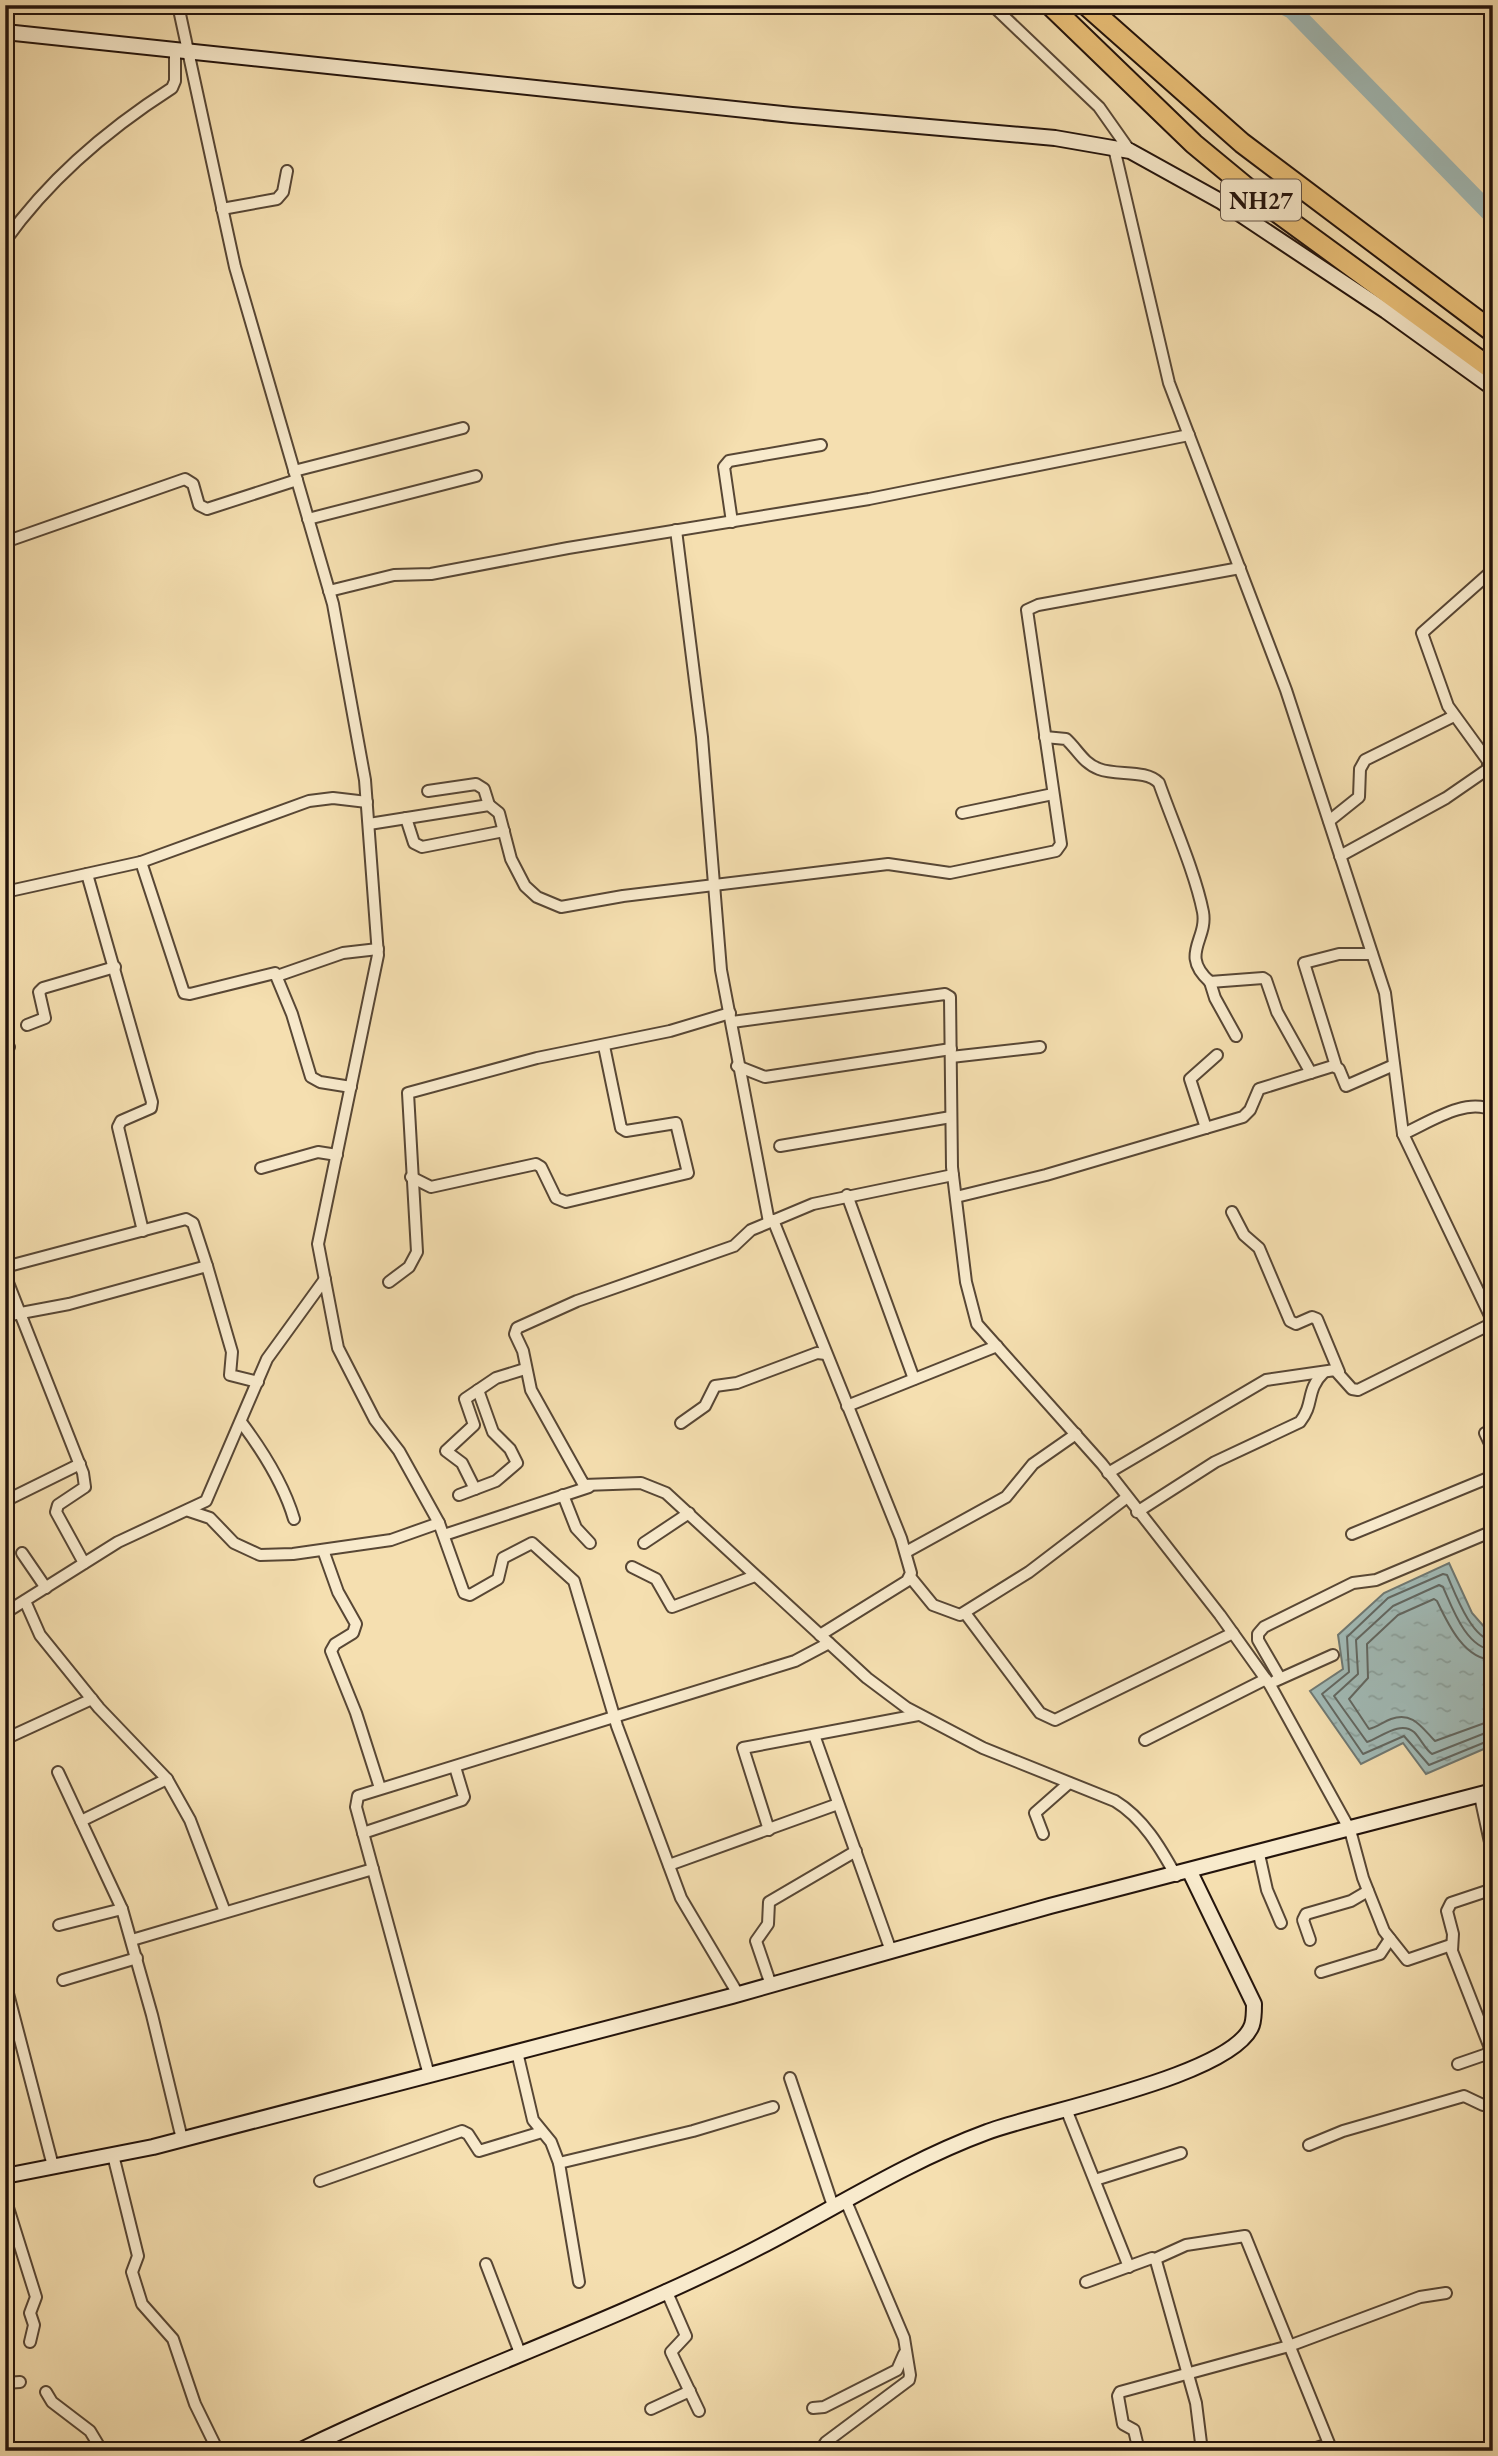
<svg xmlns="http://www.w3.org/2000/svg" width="1498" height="2456" viewBox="0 0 1498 2456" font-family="'EB Garamond',serif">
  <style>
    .water { fill: url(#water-ripples); stroke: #6f7872; stroke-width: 2 }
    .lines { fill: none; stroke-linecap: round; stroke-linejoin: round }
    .shore { stroke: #626761; stroke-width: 2 }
    .river { stroke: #a1bab6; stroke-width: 18 }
    .street-casing { stroke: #584735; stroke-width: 14 }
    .secondary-casing { stroke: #24140c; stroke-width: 18 }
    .highway-casing { stroke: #24140c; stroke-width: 23 }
    .street { stroke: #f8eacc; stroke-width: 10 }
    .secondary { stroke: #f8eacc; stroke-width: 14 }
    .highway { stroke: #eac078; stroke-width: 19 }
    .labels { text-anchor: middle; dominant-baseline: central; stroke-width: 7; stroke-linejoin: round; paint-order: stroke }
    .shield { fill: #f8eacc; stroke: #645446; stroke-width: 2 }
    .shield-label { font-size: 24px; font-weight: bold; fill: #24140c }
  </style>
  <defs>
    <pattern id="water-ripples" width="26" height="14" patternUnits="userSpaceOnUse" patternTransform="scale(1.75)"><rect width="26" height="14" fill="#a1bab6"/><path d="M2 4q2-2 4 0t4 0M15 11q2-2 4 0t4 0" fill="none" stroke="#8a9f9b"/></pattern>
  </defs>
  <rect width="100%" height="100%" fill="#f5dfb0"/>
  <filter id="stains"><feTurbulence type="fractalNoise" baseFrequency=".00286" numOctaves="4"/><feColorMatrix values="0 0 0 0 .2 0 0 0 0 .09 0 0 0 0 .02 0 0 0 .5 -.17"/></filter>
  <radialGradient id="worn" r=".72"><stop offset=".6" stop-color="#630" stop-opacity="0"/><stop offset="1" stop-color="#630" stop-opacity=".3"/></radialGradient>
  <path class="water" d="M1449 1563 1472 1613 1493 1637V1745L1426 1774 1403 1743 1361 1764 1310 1691 1343 1669 1338 1635 1384 1593Z"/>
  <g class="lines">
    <g class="shore">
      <path d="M1493 1641C1471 1638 1455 1593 1447 1575L1443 1574 1388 1598 1347 1637 1349 1672 1322 1694 1363 1754 1404 1736 1429 1765 1493 1739"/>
      <path d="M1493 1650C1466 1648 1452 1607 1443 1587L1439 1585 1393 1606 1356 1640 1358 1674 1334 1696 1367 1742C1380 1738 1400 1720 1414 1732 1421 1739 1425 1749 1432 1754L1493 1730"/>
      <path d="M1493 1660C1464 1659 1448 1624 1437 1601L1434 1599 1398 1615 1367 1644 1368 1678 1349 1699 1369 1729C1377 1727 1383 1722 1391 1719 1413 1711 1422 1728 1435 1741L1493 1720"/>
    </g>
    <path class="river" d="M1282 5 1292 10 1493 216"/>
    <defs>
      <g id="street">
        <path d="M178 5 235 267 333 604 365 780 378 955 318 1244 338 1348 375 1420 399 1451 439 1523 464 1593 470 1595 498 1579 503 1558 532 1543 574 1581 617 1726 681 1898 738 1994"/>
        <path d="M992 5 1099 107 1130 151"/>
        <path d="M1114 148 1169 383 1286 690 1385 993 1403 1134 1493 1322"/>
        <path d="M222 209 277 199 283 192 287 171"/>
        <path d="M5 241C49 179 108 129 172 88L175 81V50"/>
        <path d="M294 471 463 428"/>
        <path d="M308 519 476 476"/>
        <path d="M732 522 724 467 729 461 821 445"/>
        <path d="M676 530 702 737 721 970 769 1222"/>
        <path d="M5 542 185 479 193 484 199 505 207 509 297 480"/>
        <path d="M329 591 394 575 431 574 568 548 869 499 1189 435"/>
        <path d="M1045 737 1066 739C1078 750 1083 763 1099 769 1117 776 1146 769 1159 783 1173 823 1195 872 1203 912 1208 940 1179 954 1210 982L1263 978 1266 980 1277 1012 1311 1073"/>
        <path d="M428 791 476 784 484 789 489 805"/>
        <path d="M962 813 1053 794"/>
        <path d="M406 818 414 843 422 847 504 831"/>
        <path d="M1329 821 1359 797 1360 769 1365 760 1454 716"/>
        <path d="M369 824 489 805 499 813 511 859 525 886 537 897 561 907 623 896 888 864 950 873 1056 851 1061 844 1027 610 1038 605 1240 568"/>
        <path d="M1340 856 1446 798 1488 769V761L1448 706 1422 633 1493 570"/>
        <path d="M141 862 184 993 190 994 275 973 292 1014 311 1077 320 1082 351 1087"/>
        <path d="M87 874 152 1102 151 1108 121 1121 118 1127 143 1231"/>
        <path d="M5 892 141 862 309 801 333 798 367 802"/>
        <path d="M277 976 343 953 378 949"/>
        <path d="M1210 982 1215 998 1236 1036"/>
        <path d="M732 1022 945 994 950 997 952 1167 966 1282 977 1324 1102 1464 1220 1615 1270 1685 1350 1830 1363 1878 1384 1931 1407 1960 1451 1945"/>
        <path d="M27 1025 45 1018 39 992 43 988 115 967"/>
        <path d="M5 1048 9 1047"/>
        <path d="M951 1057 1040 1047"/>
        <path d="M737 1066 765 1077 951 1049"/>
        <path d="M1336 1066 1304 963 1339 954H1372"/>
        <path d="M1206 1128 1190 1079 1217 1055"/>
        <path d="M1403 1134C1428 1123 1467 1096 1493 1111"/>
        <path d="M780 1146 951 1117"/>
        <path d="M261 1168 318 1152 337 1155"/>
        <path d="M953 1175 813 1204 751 1230 734 1246 577 1301 517 1328 515 1334 523 1351 531 1390 584 1485 641 1483 666 1493 867 1678 907 1708 983 1748 1115 1801C1143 1818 1160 1847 1176 1876"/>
        <path d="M411 1177 431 1187 536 1164 541 1167 556 1198 566 1202 688 1173 676 1123 626 1131 621 1128 604 1046"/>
        <path d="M847 1195 914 1379"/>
        <path d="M956 1197 1046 1175 1243 1117 1250 1110 1259 1089 1333 1066 1339 1069 1346 1086 1394 1065"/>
        <path d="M1232 1212 1244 1235 1259 1248 1290 1321 1296 1324 1312 1317 1317 1319 1339 1372"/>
        <path d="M773 1220 901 1538 911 1573 907 1581 820 1635"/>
        <path d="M5 1267 186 1219 193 1223 207 1266"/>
        <path d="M5 1275 83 1473 85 1487 58 1505 56 1512 84 1563"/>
        <path d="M389 1282 409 1267 417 1252 408 1093 537 1058 670 1031 730 1013"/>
        <path d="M5 1316 69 1304 207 1266 232 1352 230 1375 258 1382"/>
        <path d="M847 1406 997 1346"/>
        <path d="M241 1422C262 1450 284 1485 294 1519"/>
        <path d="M681 1423 705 1406 715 1386 737 1383 817 1353 826 1354"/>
        <path d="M1485 1433 1493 1450"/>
        <path d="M1108 1473 1266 1380 1335 1370 1352 1389 1358 1390 1493 1323"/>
        <path d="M475 1489 462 1463 446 1451 474 1425 465 1399 496 1378 525 1369"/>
        <path d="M459 1495 496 1481 517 1463 510 1449 493 1432 478 1390"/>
        <path d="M563 1495 576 1528 590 1543"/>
        <path d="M5 1501 80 1464"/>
        <path d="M189 1511 210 1518 234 1543 260 1555 293 1554 391 1540 439 1523"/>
        <path d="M1137 1512 1215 1462 1300 1422C1315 1403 1305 1391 1324 1372"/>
        <path d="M1352 1534 1493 1476"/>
        <path d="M444 1535 589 1487"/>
        <path d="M644 1543 689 1513"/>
        <path d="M323 1550 338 1592 356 1624 353 1633 335 1644 331 1651 356 1713 380 1788"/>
        <path d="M906 1552 1006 1497 1033 1464 1076 1434"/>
        <path d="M22 1553 46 1588"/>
        <path d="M632 1567 656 1579 672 1607 755 1576"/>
        <path d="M911 1578 933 1605 960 1615 1029 1572 1126 1498"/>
        <path d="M25 1601 40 1635 99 1708 167 1779 190 1820 225 1912"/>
        <path d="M5 1613 118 1542 206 1501 267 1359 325 1279"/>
        <path d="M965 1613 1040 1713 1055 1720 1233 1633"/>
        <path d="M1280 1678 1258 1640V1634L1264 1627 1353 1583 1376 1580 1493 1531"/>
        <path d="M1275 1681 1333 1655"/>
        <path d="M814 1735 891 1951"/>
        <path d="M5 1739 92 1699"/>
        <path d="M1145 1740 1266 1679"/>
        <path d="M58 1772 122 1909 152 2015 182 2139"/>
        <path d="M1480 1796 1493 1856"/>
        <path d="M81 1821 167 1779"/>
        <path d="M769 1830 743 1748 918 1715"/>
        <path d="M363 1833 462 1800 464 1797 455 1767"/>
        <path d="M1043 1834 1035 1813 1069 1783"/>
        <path d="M1259 1854 1267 1890 1281 1923"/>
        <path d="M669 1865 838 1804"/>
        <path d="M59 1925 122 1909"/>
        <path d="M132 1940 373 1869"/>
        <path d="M1310 1940 1303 1920 1306 1914 1351 1901 1368 1891"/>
        <path d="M1321 1972 1380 1954 1390 1939"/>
        <path d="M63 1980 137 1958"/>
        <path d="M5 1982 53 2166"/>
        <path d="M771 1985 756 1941 768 1924 769 1902 856 1851"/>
        <path d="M517 2052 533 2120 551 2142 559 2163 579 2282"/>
        <path d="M1458 2064 1487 2054 1490 2048 1452 1951 1453 1934 1447 1911 1451 1903 1493 1889"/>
        <path d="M429 2075 356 1807 358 1796 795 1661 829 1643"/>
        <path d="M790 2078 833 2206"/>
        <path d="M1066 2109 1129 2267"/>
        <path d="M1309 2145 1343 2131 1464 2096 1483 2105 1493 2103"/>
        <path d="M113 2155 138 2256 132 2272 142 2304 173 2339 195 2404 218 2451"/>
        <path d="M559 2163 693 2131 773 2107"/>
        <path d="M1095 2180 1181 2153"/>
        <path d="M320 2181 462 2131 468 2134 479 2151 542 2132"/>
        <path d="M5 2198 36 2297 30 2313 34 2325 30 2342"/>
        <path d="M1155 2259 1186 2245 1245 2236 1332 2451"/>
        <path d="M486 2264 520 2353"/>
        <path d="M1086 2282 1152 2258 1156 2261 1196 2403 1202 2451"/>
        <path d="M666 2290 686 2336 671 2352 699 2411"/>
        <path d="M5 2383 20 2382"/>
        <path d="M46 2392 52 2402 90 2431 102 2451"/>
        <path d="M813 2408 824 2407 897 2370 904 2354"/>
        <path d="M651 2409 690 2391"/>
        <path d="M820 2451 826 2442 909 2380 910 2375 904 2338 845 2199"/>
        <path d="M1139 2451 1134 2430 1123 2424 1118 2396 1120 2392 1289 2346 1420 2297 1446 2293"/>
        <path d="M1307 2451 1329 2444"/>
      </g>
      <g id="secondary">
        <path d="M5 32 792 115 1055 138 1130 151 1222 202 1386 311 1493 388"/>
        <path d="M5 2176 153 2147 732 1996 1050 1906 1493 1791"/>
        <path d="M299 2451C443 2381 595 2329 738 2258 821 2217 900 2164 987 2132 1039 2112 1234 2076 1252 2025 1254 2019 1254 2010 1254 2004L1190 1872"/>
      </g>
      <g id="highway">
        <path d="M1050 5 1194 144 1270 207 1493 370"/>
        <path d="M1086 5 1242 143 1493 332"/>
      </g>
    </defs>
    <use href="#street" class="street-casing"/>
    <use href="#secondary" class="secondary-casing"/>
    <use href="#highway" class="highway-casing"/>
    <use href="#street" class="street"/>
    <use href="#secondary" class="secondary"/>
    <use href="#highway" class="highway"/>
  </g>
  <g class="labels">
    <rect class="shield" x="1221" y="179.5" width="80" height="41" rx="5"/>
    <g class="shield-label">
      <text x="1261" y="200">NH27</text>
    </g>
  </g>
  <rect width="1498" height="2456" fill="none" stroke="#f5dfb0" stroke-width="28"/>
  <rect x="7" y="7" width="1484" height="2442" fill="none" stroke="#24140c" stroke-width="3.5"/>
  <rect x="14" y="14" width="1470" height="2428" fill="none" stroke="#24140c" stroke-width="2"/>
  <rect width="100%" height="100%" filter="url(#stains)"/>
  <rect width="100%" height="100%" fill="url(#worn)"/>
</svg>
